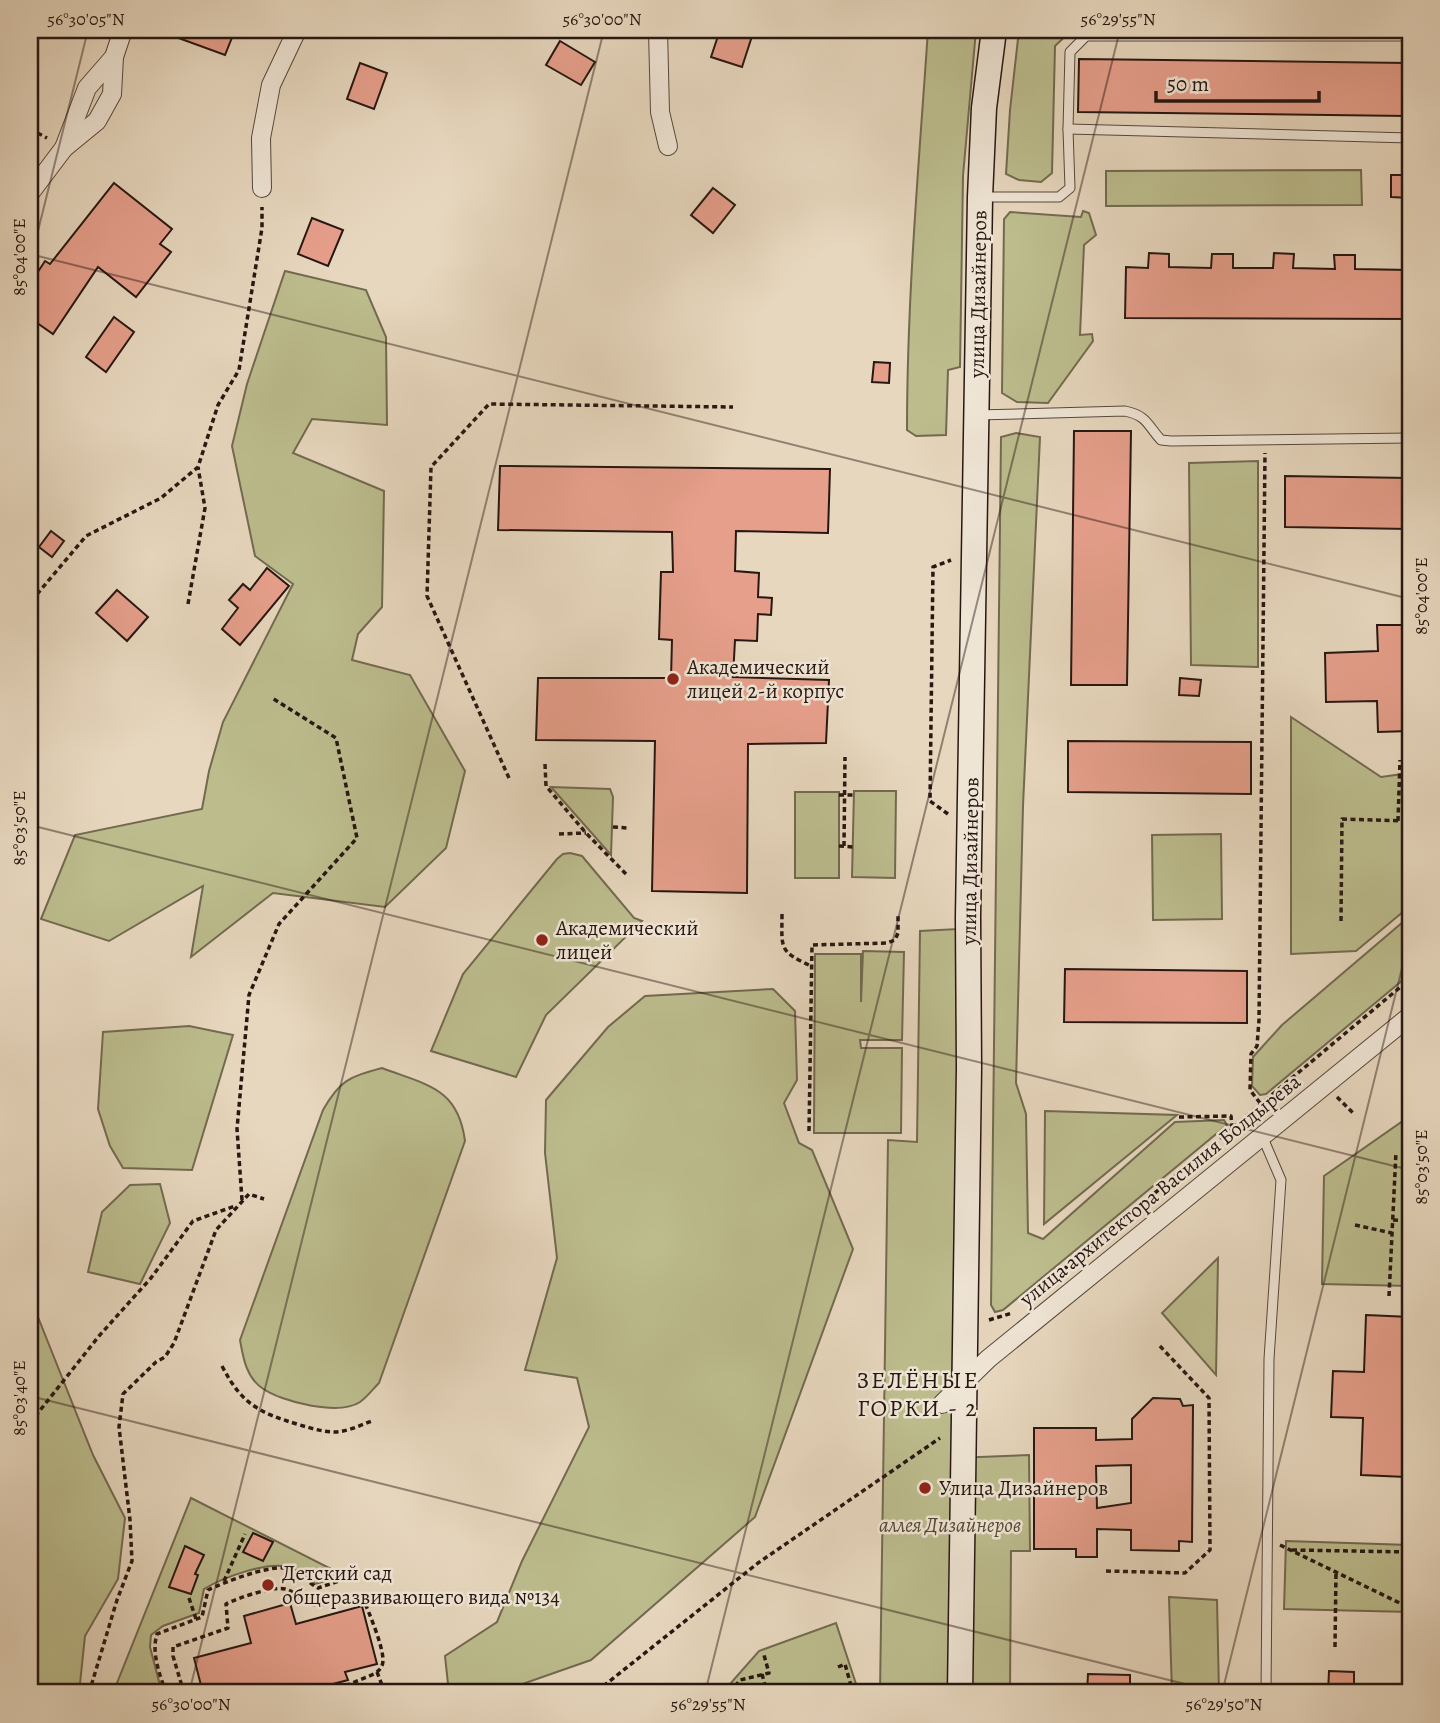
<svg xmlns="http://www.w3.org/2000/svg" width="1440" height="1723" viewBox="0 0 1440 1723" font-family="Alegreya,serif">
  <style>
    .green { fill: #bcbc8d; stroke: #726a50; stroke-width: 2 }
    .building { fill: #e69f8b; stroke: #271712; stroke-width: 2; fill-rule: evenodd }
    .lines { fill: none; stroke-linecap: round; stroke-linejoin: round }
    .lane-casing { stroke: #57473d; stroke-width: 11 }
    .street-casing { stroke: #57473d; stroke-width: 20 }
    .secondary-casing { stroke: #271712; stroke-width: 27 }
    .path { stroke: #271712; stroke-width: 3.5; stroke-dasharray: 5 3.5; stroke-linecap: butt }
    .lane { stroke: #efe5d5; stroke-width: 9 }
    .street { stroke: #efe5d5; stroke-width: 18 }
    .secondary { stroke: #efe5d5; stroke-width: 24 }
    .ticks { fill: none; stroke: #271712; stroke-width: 2; stroke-opacity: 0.45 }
    .poi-dot { fill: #8f2418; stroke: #efe5d5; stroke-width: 2.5 }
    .labels { text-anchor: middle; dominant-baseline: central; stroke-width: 5; stroke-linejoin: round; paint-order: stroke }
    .street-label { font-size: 21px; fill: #271712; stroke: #efe5d5 }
    .poi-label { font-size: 21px; fill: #271712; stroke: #efe5d5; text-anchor: start }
    .park-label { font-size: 21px; font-style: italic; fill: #544937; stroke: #efe5d5 }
    .quarter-label { font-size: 24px; letter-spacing: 2px; fill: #271712; stroke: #efe5d5 }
    .neatline { fill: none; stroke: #271712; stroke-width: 2.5 }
    .ticks-label { font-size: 18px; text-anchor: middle; fill: #271712 }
  </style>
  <rect width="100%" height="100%" fill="#e7d7be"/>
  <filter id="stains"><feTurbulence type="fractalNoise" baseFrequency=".00286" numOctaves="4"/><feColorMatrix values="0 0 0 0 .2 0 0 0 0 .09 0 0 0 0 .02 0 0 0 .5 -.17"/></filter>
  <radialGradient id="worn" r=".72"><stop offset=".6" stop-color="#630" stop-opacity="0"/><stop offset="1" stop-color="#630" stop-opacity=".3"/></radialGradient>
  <g class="green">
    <path d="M928 30H976L963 176 960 367 948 370 946 435 916 436 907 430C907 296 919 163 928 30Z"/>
    <path d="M1019 30H1072L1055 46 1052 173 1041 182 1019 180 1006 174 1010 110Z"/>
    <path d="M1361 170 1362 205 1106 206V171Z"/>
    <path d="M1083 211 1089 213 1096 235 1084 245 1080 335 1092 334 1093 341 1048 403 1017 402 1002 393 1004 219 1010 212 1081 217Z"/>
    <path d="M285 271 366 290 386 337 387 425 312 419 293 453 384 491 382 607 358 634 352 660 410 675 465 771 446 848 385 907 273 893 191 957 203 886 109 941 41 919 75 835 202 809 209 771 223 722 293 584 255 556 232 446 247 384Z"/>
    <path d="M1016 433 1040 437 1023 806 1016 1083 1026 1114 1028 1233 1043 1239 1175 1122 1224 1120 1227 1125 1003 1310 995 1312 991 1305 1001 437Z"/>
    <path d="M1258 461V667L1191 665 1189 463Z"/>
    <path d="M1291 717 1381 777 1410 773V906L1356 951 1291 954Z"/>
    <path d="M551 787 610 789 613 797 611 855Z"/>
    <path d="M854 791H896L895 878 852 877Z"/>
    <rect x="795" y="792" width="44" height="86"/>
    <path d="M1221 834 1222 919 1153 920 1152 835Z"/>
    <path d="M570 853 582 856 634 918 642 921 546 1015 516 1077 431 1051 463 974 557 859 563 854Z"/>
    <path d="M1410 916V974L1266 1094 1260 1095 1252 1086 1253 1057 1282 1025Z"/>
    <path d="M958 929 954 1458 1029 1455 1030 1551H1011L1010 1693H880L888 1140 917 1142 920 931Z"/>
    <path d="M863 951 904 952 902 1040H860L861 1048H902L901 1133H814L815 954H861V1002Z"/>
    <path d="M773 989 795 1011 797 1080 784 1103 799 1143 812 1150 853 1249 755 1517 591 1660 508 1689 481 1693H449L445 1656 497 1622 522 1561 589 1427 577 1378 525 1370 557 1258 545 1153 546 1100 608 1027 645 996Z"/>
    <path d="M189 1026 233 1035 192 1170 123 1168 110 1146 98 1109 103 1032Z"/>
    <path d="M382 1068C426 1085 458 1087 465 1141L379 1383C373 1389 367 1397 360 1402 339 1416 281 1402 262 1388 246 1377 243 1357 240 1340L323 1110C340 1080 349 1077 382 1068Z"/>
    <path d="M1045 1111 1177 1115 1044 1224Z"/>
    <path d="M1410 1116V1286L1322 1284 1324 1176Z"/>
    <path d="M160 1184 170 1223 140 1284 88 1272 102 1212 130 1185Z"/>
    <path d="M1218 1258 1216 1375 1162 1313Z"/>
    <path d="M30 1297 93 1455 125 1518 118 1579 85 1636 79 1693H30Z"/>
    <path d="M191 1498 345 1576 315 1584C307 1576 299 1570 288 1567 267 1561 222 1578 204 1589L199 1613 163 1626 151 1635 150 1647 162 1693H113Z"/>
    <path d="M1286 1541 1410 1545V1612L1284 1609Z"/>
    <path d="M1169 1597 1217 1600 1219 1693H1172Z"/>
    <path d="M836 1623 859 1693H722L759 1651Z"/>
  </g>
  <g class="building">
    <path d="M162 30H235L225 55 162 32Z"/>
    <path d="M720 30H754L742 67 711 57Z"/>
    <path d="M560 41 595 62 581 85 546 65Z"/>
    <path d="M1079 59 1408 63 1407 116 1078 112Z"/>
    <path d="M360 63 387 73 374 109 347 99Z"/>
    <path d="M1391 175H1410V198L1391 197Z"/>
    <path d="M114 183 172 229 160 244 171 252 136 297 98 267 53 334 30 318V284L45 261 50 264Z"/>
    <path d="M713 188 735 205 713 233 691 215Z"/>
    <path d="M312 218 343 230 328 266 298 254Z"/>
    <path d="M1149 253 1169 254V267L1211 268 1212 254H1233V268H1273L1274 253 1294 254 1293 268 1335 269 1334 255H1355V269L1410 270V319L1125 318 1126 267 1148 268Z"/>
    <path d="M114 317 134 332 106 372 86 357Z"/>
    <path d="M874 362 890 363 889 383 872 382Z"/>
    <path d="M1074 431H1131L1127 685H1071Z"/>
    <path d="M500 466 830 469 828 533 736 531 735 571 759 573 758 597 772 598 771 615 758 614 757 641 735 640 733 677 829 680 826 743 748 744 747 893 652 891 655 741 536 740 538 678H671L672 640 659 639 661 572H673L672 532 498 530Z"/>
    <path d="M1285 476 1410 478V529L1285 527Z"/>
    <path d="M51 531 64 541 52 557 39 547Z"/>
    <path d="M267 568 289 586 240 645 222 629 238 608 229 600 243 584 250 590Z"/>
    <path d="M117 590 148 617 127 641 96 613Z"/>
    <path d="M1377 625H1410V731L1378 732 1377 701 1326 702 1325 653 1378 651Z"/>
    <path d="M1180 678 1201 680 1199 696 1179 695Z"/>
    <path d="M1068 741 1251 742V794L1068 792Z"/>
    <path d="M1065 969 1247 971V1023L1064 1022Z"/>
    <path d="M1366 1315 1410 1317V1425H1407L1406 1477 1361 1475 1363 1418 1331 1417 1333 1371 1364 1372Z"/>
    <path d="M1153 1398 1180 1399 1183 1406 1193 1405 1192 1542 1179 1541V1551L1131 1550V1530L1097 1529V1557H1076V1549H1034V1428H1096V1440L1132 1439V1419ZM1131 1465V1503L1097 1508 1096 1466Z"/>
    <path d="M253 1533 273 1542 263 1561 243 1552Z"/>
    <path d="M185 1546 204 1555 195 1574 198 1575 191 1594 169 1587Z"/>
    <path d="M290 1603 296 1624 362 1606 377 1664 345 1672 348 1680 314 1689 315 1693H203L194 1658 251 1643 244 1616Z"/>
    <path d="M1329 1671 1354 1672V1693H1328Z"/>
    <path d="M1088 1674 1130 1675V1693H1087Z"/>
  </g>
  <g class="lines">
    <defs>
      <g id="lane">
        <path d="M1068 129 1410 138"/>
        <path d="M980 197H1059L1070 188 1068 129 1070 52 1086 36H1410"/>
        <path d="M977 415 1125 411C1148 416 1147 425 1161 440L1171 441 1410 438"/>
        <path d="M1263 1138 1281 1180 1269 1359 1266 1693"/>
      </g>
      <g id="street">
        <path d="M658 30 660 112 668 146"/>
        <path d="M64 148 97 121 112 94 114 57"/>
        <path d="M262 188 261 138 271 85 297 30"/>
        <path d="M30 193 64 148 87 88 114 57 123 30"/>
        <path d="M942 1404 988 1359 1410 1016"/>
      </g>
      <path id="secondary" d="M960 1693 969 1068 968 917 980 197 984 108 994 30"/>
    </defs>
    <use href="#lane" class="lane-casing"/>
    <use href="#street" class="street-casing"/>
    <use href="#secondary" class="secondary-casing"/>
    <g class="path">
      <path d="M30 129 47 138"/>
      <path d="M30 599 38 593 86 536 161 498 198 467 218 405 239 370 262 228V207"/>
      <path d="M188 604 205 508 198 467"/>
      <path d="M545 764 546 786 586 833 626 874"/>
      <path d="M509 778 427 596 431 467 489 404 733 407"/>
      <path d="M839 795H854"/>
      <path d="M948 814 930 801 933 567 951 560"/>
      <path d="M1398 821 1400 760"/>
      <path d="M613 827 628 828"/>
      <path d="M559 834 586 833"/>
      <path d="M839 846 853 847"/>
      <path d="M844 846 845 757"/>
      <path d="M782 914C782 948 778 951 811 966"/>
      <path d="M1341 921 1342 819 1410 821"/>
      <path d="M1337 1097 1353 1113"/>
      <path d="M1260 1103 1250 1090 1251 1054 1257 1046 1259 1020 1265 453"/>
      <path d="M1179 1117 1231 1116 1232 1127"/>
      <path d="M809 1131 812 945 887 943 895 940 898 933V915"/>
      <path d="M242 1200 237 1129 249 995 279 924 357 838 336 738 272 698"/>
      <path d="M1393 1220 1410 1221"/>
      <path d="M1355 1225 1392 1233"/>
      <path d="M1044 1286 1410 979"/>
      <path d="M1389 1296 1396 1152"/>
      <path d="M989 1320 1012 1313"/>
      <path d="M222 1366C242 1405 260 1413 300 1425 314 1429 329 1434 343 1431 353 1429 364 1424 374 1420"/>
      <path d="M30 1423 99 1336 151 1278 193 1221 235 1206"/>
      <path d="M1280 1545 1410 1608"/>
      <path d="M1292 1550 1410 1552"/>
      <path d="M1106 1571 1185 1573 1210 1550 1209 1398 1158 1344"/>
      <path d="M224 1581 245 1534"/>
      <path d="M189 1598 196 1619"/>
      <path d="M1335 1647 1336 1572"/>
      <path d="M838 1667 845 1664 853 1693"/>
      <path d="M377 1672 385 1693"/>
      <path d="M762 1674 767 1693"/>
      <path d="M89 1693 117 1600 132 1561 130 1520 119 1427 123 1394 156 1362 165 1357 174 1343 216 1230 249 1194 264 1199"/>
      <path d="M166 1693C160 1675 151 1653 157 1634L202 1617 208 1590C225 1582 266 1566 284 1568 298 1569 307 1582 318 1588L345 1579"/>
      <path d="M184 1693 173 1656V1647L228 1628 226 1604C238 1598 272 1586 285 1589 298 1592 305 1607 320 1605 335 1603 348 1594 363 1599 369 1612 383 1646 383 1660 383 1667 379 1671 374 1674L328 1693"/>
      <path d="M588 1693 601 1688 758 1563 940 1438"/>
      <path d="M730 1693 740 1680 769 1673 764 1655"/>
    </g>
    <use href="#lane" class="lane"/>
    <use href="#street" class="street"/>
    <use href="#secondary" class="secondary"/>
  </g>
  <path class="ticks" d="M30 254 1410 599M30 263 88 30M30 825 1410 1170M30 1396 1221 1693M189 1693 604 30M705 1693 1120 30M1222 1693 1410 936"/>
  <g class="poi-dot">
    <circle cx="673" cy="679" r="7"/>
    <circle cx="542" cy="940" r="7"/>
    <circle cx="925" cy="1488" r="7"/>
    <circle cx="268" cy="1585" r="7"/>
  </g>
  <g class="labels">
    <g class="street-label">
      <text transform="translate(978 294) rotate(-89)">улица Дизайнеров</text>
      <text transform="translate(970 861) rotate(-89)">улица Дизайнеров</text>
      <text transform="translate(1160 1190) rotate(-39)">улица архитектора Василия Болдырева</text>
    </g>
    <g class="poi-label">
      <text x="687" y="667">Академический<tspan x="687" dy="24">лицей 2-й корпус</tspan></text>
      <text x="556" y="928">Академический<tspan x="556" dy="24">лицей</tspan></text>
      <text x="939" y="1488">Улица Дизайнеров</text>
      <text x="282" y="1573">Детский сад<tspan x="282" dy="24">общеразвивающего вида №134</tspan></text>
    </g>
    <g class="park-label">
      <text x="950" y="1525">аллея Дизайнеров</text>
    </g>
    <g class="quarter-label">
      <text x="918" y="1380">ЗЕЛЁНЫЕ<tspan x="918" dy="28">ГОРКИ - 2</tspan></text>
    </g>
  </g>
  <rect width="1440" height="1723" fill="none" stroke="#e7d7be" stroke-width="77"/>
  <path d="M1156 91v10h163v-10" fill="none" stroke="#271712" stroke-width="3.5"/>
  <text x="1167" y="91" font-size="21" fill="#271712" stroke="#efe5d5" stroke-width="5" paint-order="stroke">50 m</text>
  <rect x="38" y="38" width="1364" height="1646" class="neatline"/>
  <g class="ticks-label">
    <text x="86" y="25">56°30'05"N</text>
    <text x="602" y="25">56°30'00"N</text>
    <text x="1118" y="25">56°29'55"N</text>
    <text transform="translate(19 257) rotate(-90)" y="6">85°04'00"E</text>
    <text transform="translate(1421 596) rotate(-90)" y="6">85°04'00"E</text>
    <text transform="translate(19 828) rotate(-90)" y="6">85°03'50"E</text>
    <text transform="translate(1421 1167) rotate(-90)" y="6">85°03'50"E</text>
    <text transform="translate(19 1398) rotate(-90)" y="6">85°03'40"E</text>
    <text x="191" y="1710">56°30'00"N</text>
    <text x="708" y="1710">56°29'55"N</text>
    <text x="1224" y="1710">56°29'50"N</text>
  </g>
  <rect width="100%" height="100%" filter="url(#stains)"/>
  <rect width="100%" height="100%" fill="url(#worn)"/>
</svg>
